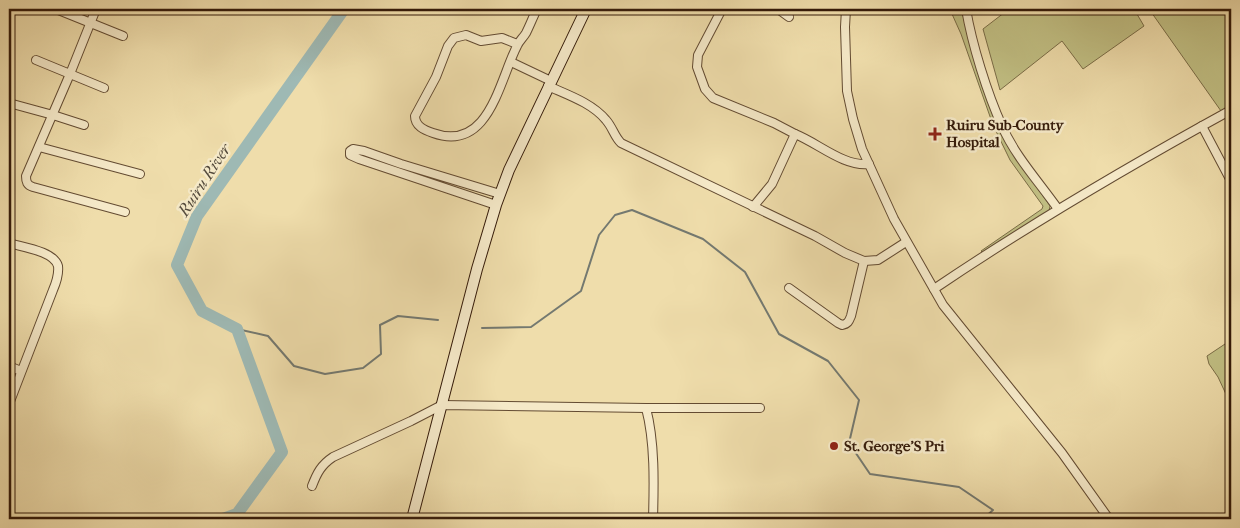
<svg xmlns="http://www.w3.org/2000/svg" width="1240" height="528" viewBox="0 0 1240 528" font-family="'IM FELL French Canon',serif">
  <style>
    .green { fill: #c1bf83; stroke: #7a6c46 }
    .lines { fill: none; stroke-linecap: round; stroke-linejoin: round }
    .stream { stroke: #747970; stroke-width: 2 }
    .river { stroke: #9eb9b4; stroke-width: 12 }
    .street-casing { stroke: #634b32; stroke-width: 10 }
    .secondary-casing { stroke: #341a09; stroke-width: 12 }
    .street { stroke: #f5e9c8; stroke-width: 8 }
    .secondary { stroke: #f5e9c8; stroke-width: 10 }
    .poi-dot { fill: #8f2418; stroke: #f5e9c8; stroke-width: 2 }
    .labels { text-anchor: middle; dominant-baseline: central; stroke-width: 5; stroke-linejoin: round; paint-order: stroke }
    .poi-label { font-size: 15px; font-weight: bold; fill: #341a09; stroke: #f5e9c8; text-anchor: start }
    .water-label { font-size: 16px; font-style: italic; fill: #544a3c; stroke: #f5e9c8 }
  </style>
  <rect width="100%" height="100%" fill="#efddab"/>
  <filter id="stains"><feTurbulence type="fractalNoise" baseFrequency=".004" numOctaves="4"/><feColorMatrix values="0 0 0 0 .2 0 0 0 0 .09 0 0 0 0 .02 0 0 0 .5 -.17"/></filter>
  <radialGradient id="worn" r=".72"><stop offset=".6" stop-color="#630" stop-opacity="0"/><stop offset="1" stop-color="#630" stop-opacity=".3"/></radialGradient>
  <g class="green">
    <path d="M937 9H961L983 83 1009 148 1050 206 1049 211 983 253 981 251 1042 209 1043 206 1010 160 993 125 961 34 952 14Z"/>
    <path d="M1009 9 1016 14 1021 9H1134L1144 26 1083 69 1062 41 1000 90 983 29Z"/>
    <path d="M1149 9H1231V105L1221 111Z"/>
    <path d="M1231 340V405L1218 377 1209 364 1207 356Z"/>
  </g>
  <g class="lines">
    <g class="stream">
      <path d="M482 328 531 327 581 291 599 235 615 215 632 210 703 239 745 272 779 334 828 361 859 400 849 443 870 474 959 487 993 510 983 519"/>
      <path d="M237 329 268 336 294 366 325 374 363 368 381 354 380 325 398 316 438 320"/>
    </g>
    <path class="river" d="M223 519 237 514 282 452 237 329 202 311 177 265 197 216 344 9"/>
    <defs>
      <g id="street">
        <path d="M56 9 123 36"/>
        <path d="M96 9 70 74 26 176C26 182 27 185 33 187L125 212"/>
        <path d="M722 9 698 55 697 67 705 89 713 98 774 123 795 134"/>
        <path d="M778 9 789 17"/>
        <path d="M846 9 845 27 847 91 853 119 862 149 894 219 943 305 1062 453 1109 519"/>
        <path d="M966 9C972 44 987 93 1002 126 1015 156 1039 182 1058 209"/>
        <path d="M517 44 502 38 481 41 466 35 454 38 448 46 436 77 415 116C415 126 424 130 433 133 489 153 499 81 517 46 519 41 523 38 526 33 530 25 533 17 537 9"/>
        <path d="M36 60 104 88"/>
        <path d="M511 62 551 81"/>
        <path d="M548 86C568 95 592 103 606 120 613 128 614 136 621 143L815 236 845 253 864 261 878 260 906 242"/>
        <path d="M9 103 53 115 84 125"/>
        <path d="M1202 126 1231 181"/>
        <path d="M39 147 140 174"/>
        <path d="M496 205 359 159 350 155V151L353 149 364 151 401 164 500 194"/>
        <path d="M753 207 772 184 795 134C818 143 844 167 869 164"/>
        <path d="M9 243C22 247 54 251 58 266 59 274 56 283 53 290L9 404"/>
        <path d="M789 288 838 323 842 325C848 324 849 321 851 316L864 261"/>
        <path d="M934 289C1030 224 1129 166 1231 110"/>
        <path d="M9 366 21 371"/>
        <path d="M646 408H760"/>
        <path d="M312 486C317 473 321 465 333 457L411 421 442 405 646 408C655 442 654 484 653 519"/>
      </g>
      <path id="secondary" d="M412 519 477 269 496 205 509 170 586 9"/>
    </defs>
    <use href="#street" class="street-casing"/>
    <use href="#secondary" class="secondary-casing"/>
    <use href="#street" class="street"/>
    <use href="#secondary" class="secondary"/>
  </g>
  <g class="poi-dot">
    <path d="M932.5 126.5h5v5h5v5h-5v5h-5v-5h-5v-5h5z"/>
    <circle cx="834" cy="446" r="5"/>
  </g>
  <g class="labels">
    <g class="poi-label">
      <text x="946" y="125">Ruiru Sub-County<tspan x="946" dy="17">Hospital</tspan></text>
      <text x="844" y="446">St. George'S Pri</text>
    </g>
    <g class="water-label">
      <text transform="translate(204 180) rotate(-57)">Ruiru River</text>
    </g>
  </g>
  <rect width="1240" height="528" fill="none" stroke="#efddab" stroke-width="30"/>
  <rect x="10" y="10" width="1220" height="508" fill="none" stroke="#341a09" stroke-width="2.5"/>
  <rect x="15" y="15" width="1210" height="498" fill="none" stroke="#341a09"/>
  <rect width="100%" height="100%" filter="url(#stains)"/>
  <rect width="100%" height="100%" fill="url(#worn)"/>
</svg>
